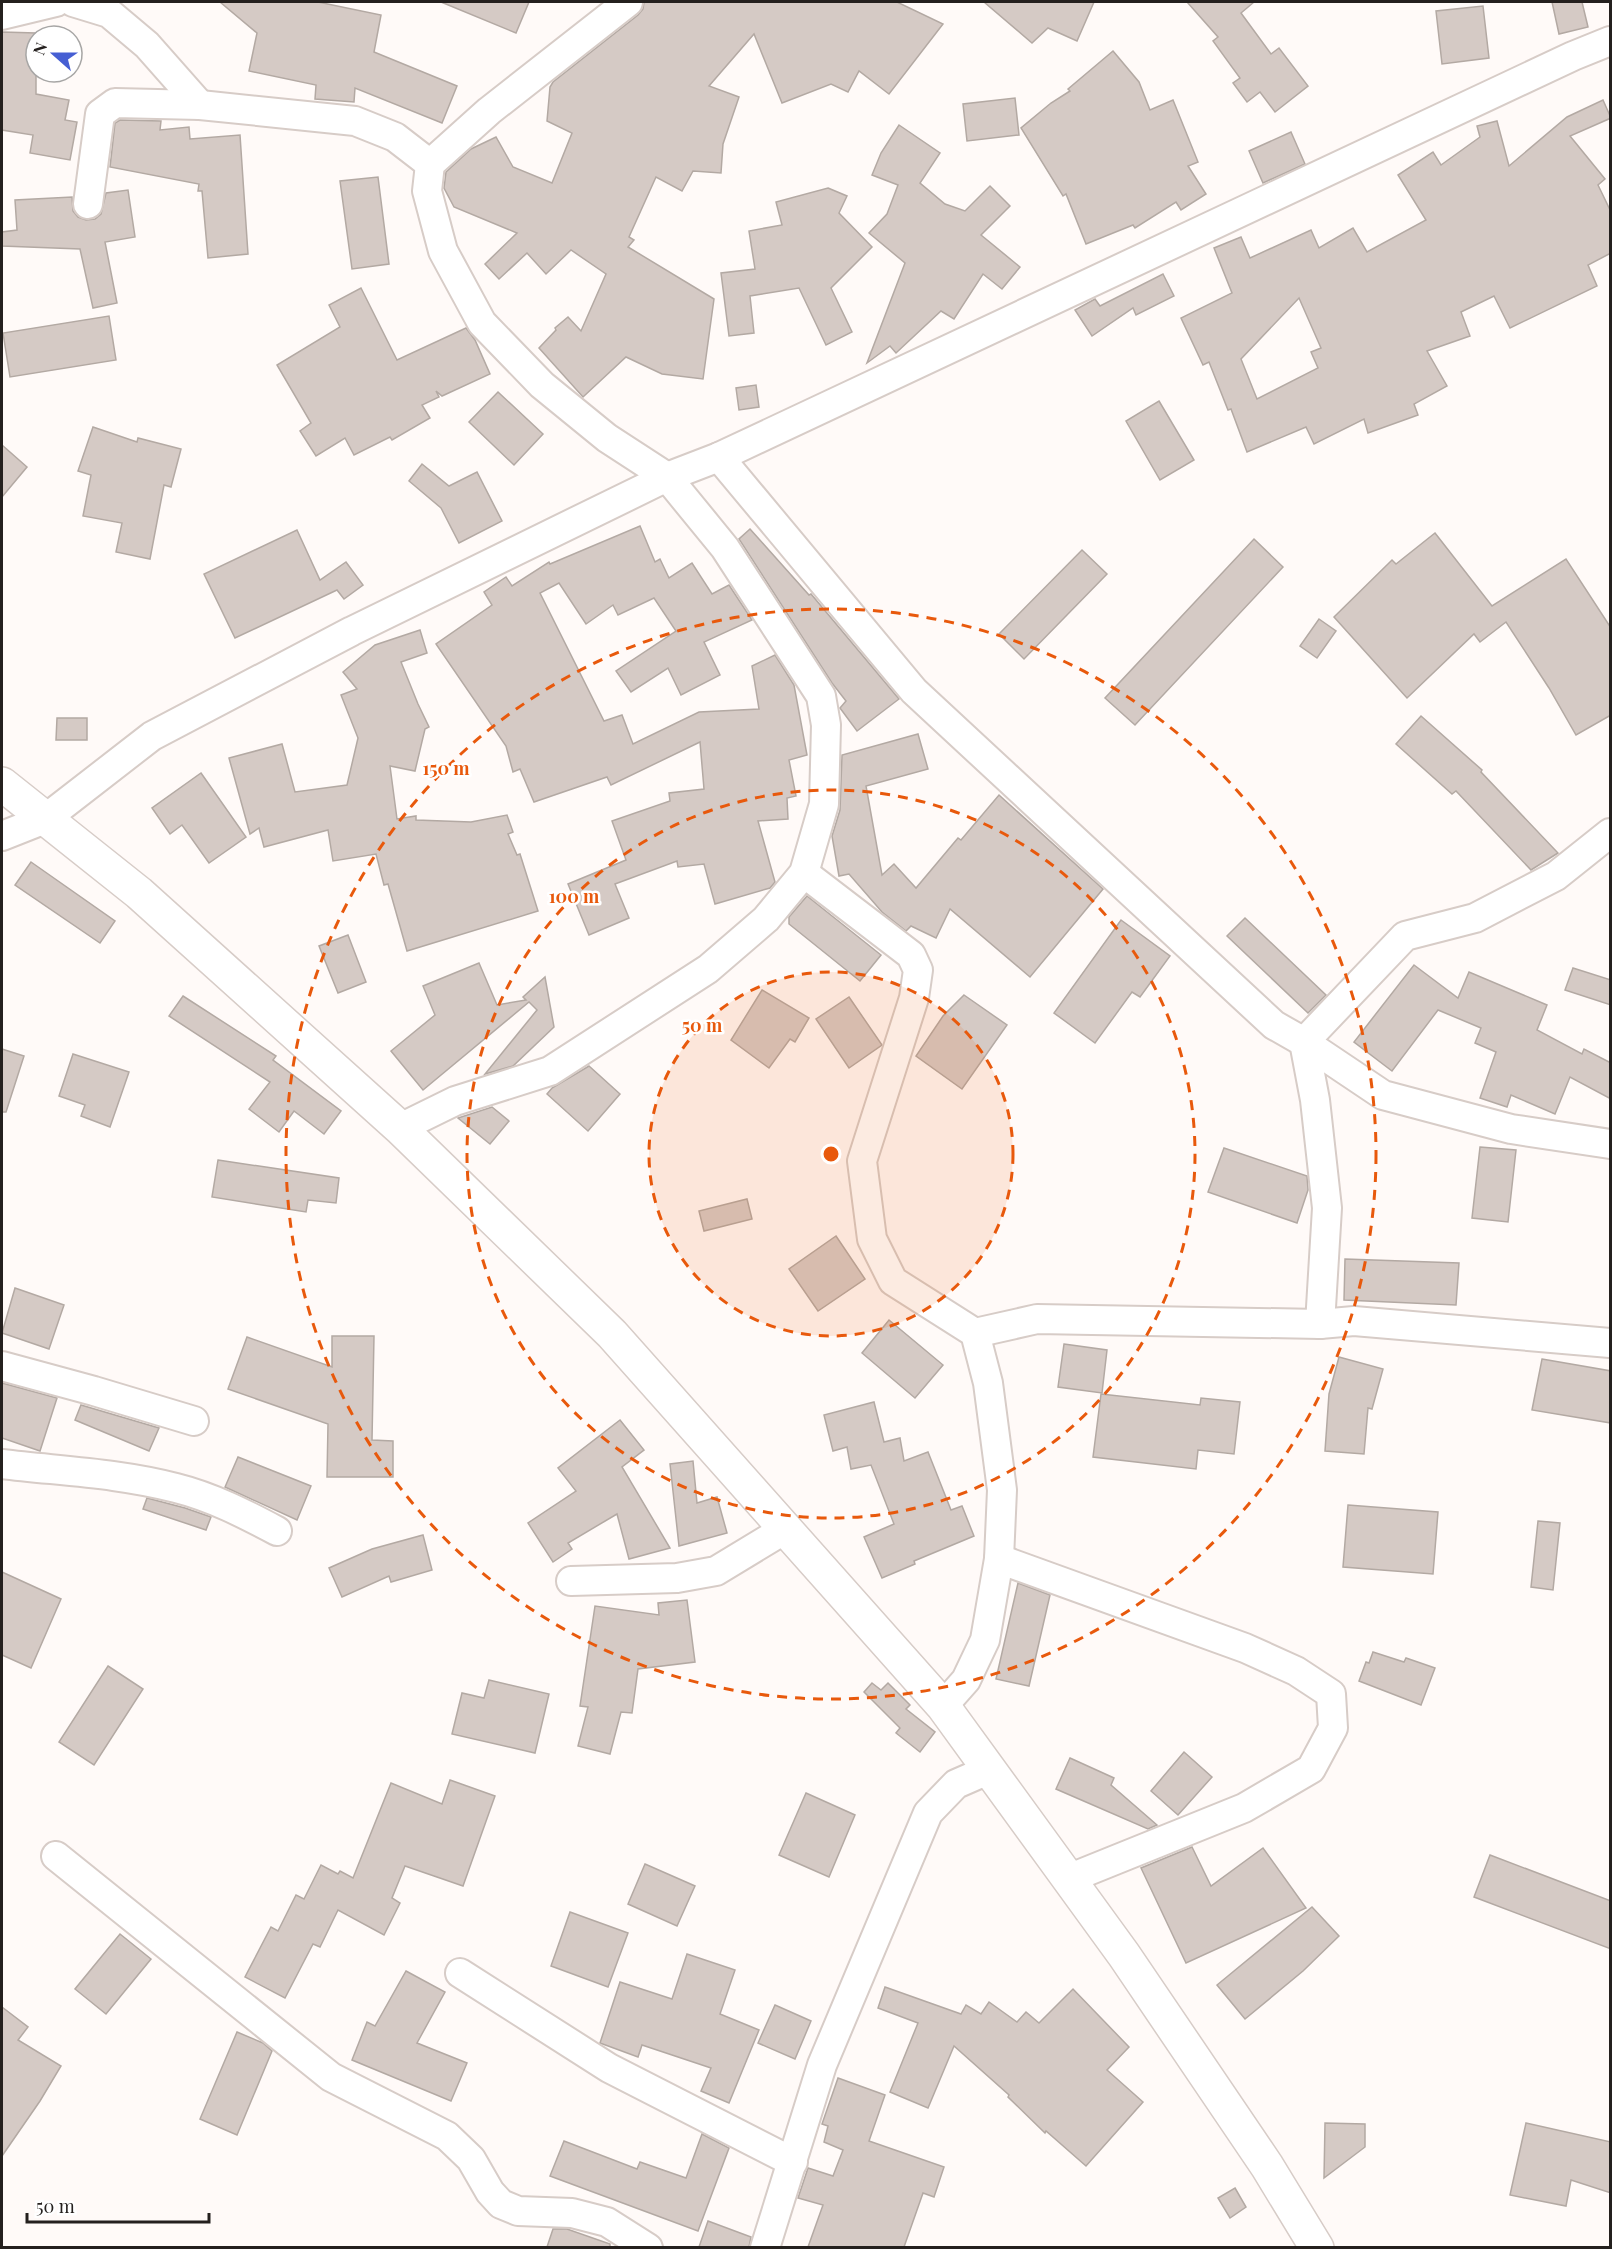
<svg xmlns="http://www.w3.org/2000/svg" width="1612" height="2249" viewBox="0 0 1612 2249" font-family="'Playfair Display',serif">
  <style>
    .building { fill: #d5cac5; stroke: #b3a9a3; stroke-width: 1.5; fill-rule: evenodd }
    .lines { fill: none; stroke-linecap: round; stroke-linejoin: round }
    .minor-casing { stroke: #d7ccc7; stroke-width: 32 }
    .major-casing { stroke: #d7ccc7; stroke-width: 36 }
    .minor { stroke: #fff; stroke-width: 28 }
    .major { stroke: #fff; stroke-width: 33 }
    .ring { fill: none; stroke: #e8590c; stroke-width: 3; stroke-dasharray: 10 8 }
    .centre { fill: #e8590c; stroke: #fff; stroke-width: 3 }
    .ring-label { font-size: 18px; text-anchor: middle; font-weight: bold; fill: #e8590c; stroke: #fff; stroke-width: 5; stroke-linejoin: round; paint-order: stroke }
  </style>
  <rect width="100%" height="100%" fill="#fffaf8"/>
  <g class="building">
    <path d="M220 2H318L381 15 374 52 457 86 442 123 355 88 354 102 315 99 316 85 249 71 257 33Z"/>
    <path d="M441 2H529L516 33Z"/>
    <path d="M644 2H897L943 24 889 94 859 71 848 92 831 84 782 103 754 34 709 86 739 97 723 144 721 173 693 171 682 191 656 177 629 237 634 240 628 247 714 299 703 379 662 374 626 357 583 397 539 348 556 330 555 328 568 317 581 331 606 274 571 250 546 274 527 253 499 279 485 264 517 233 454 207 444 188 446 172 471 149 496 137 513 167 552 183 572 133 547 121 550 87 553 82 638 15 643 9Z"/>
    <path d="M984 2H1094L1077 41 1048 28 1032 43Z"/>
    <path d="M1187 2H1254L1241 13 1271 54 1279 48 1308 86 1275 112 1260 92 1247 102 1233 83 1240 78 1213 41 1218 37Z"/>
    <path d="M1552 2H1582L1588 27 1559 34Z"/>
    <path d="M1483 6 1489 58 1442 64 1436 11Z"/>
    <path d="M2 32 36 33V94L69 100 65 120 77 122 70 160 30 153 33 135 2 130Z"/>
    <path d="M1113 51 1139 82 1150 110 1173 100 1198 162 1188 166 1206 194 1181 210 1176 202 1135 228 1133 225 1086 244 1066 194 1063 196 1021 128 1051 103 1070 91 1068 89Z"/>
    <path d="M1015 98 1019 135 967 141 963 104Z"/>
    <path d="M1603 100 1611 118 1570 136 1605 179 1598 185 1611 212V253L1588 265 1597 286 1510 328 1494 296 1461 312 1470 336 1427 351 1447 386 1414 404 1418 415 1368 433 1364 419 1314 444 1306 427 1247 452 1231 409 1228 410 1209 362 1203 365 1181 318 1232 293 1214 248 1241 237 1250 258 1311 230 1319 248 1353 228 1367 252 1426 220 1398 175 1433 152 1441 165 1480 137 1477 126 1497 121 1509 166 1567 117ZM1299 298 1321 348 1311 352 1318 368 1257 399 1241 359Z"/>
    <path d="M120 120 161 121 160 130 189 127 190 139 240 135 248 254 208 258 202 191H198L199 184 110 167 115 123Z"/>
    <path d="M899 125 940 153 920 183 945 204 965 211 990 186 1010 206 981 235 1020 267 1002 289 983 274 954 319 941 311 896 353 890 346 867 363 905 263 869 233 887 214 898 185 872 175 881 153Z"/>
    <path d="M1291 132 1305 164 1263 183 1249 151Z"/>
    <path d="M378 177 389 264 352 269 340 181Z"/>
    <path d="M828 188 847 196 839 213 872 247 831 288 852 332 826 345 799 288 750 296 754 333 729 336 721 273 755 269 749 231 782 225 776 202Z"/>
    <path d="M128 190 135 237 105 242 117 303 93 308 80 249 2 246V232L17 230 15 200 72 197 73 211 78 217 86 220 95 219 101 214 106 193Z"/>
    <path d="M1163 274 1174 296 1136 315 1133 308 1092 336 1075 310 1095 299 1100 306Z"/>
    <path d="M361 288 397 360 466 328 475 340 490 374 442 396 436 391 439 397 422 405 430 418 392 440 390 437 354 455 345 438 316 456 300 431 311 423 277 365 340 327 329 305Z"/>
    <path d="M109 316 116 360 10 377 3 333Z"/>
    <path d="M756 385 759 407 739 410 736 388Z"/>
    <path d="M498 392 543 434 514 465 469 422Z"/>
    <path d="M1159 401 1194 460 1160 480 1126 421Z"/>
    <path d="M93 427 137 442 138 438 181 449 171 487 164 485 150 559 116 552 122 523 83 516 91 475 78 471Z"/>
    <path d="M2 445 27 467 2 497Z"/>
    <path d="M422 464 449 486 477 472 502 521 459 543 441 508 409 481Z"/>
    <path d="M640 526 655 562 660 559 669 578 692 563 712 594 729 585 752 620 704 642 720 675 681 695 668 668 631 692 616 671 676 631 654 598 618 615 613 605 586 624 559 583 540 593 604 721 622 715 633 744 699 712 759 709 752 666 775 655 794 685 807 755 789 760 796 796 787 798 788 819 758 821 775 882 770 888 715 904 704 864 678 867 677 861 615 884 629 918 589 935 568 884 626 860 612 821 670 801 669 793 704 789 700 742 611 785 607 777 534 802 520 769 513 772 506 746 436 644 492 605 484 592 506 577 512 586 549 562 550 564Z"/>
    <path d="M750 529 809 595 811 594 899 699 857 731 840 708 846 701 832 683 739 539Z"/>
    <path d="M297 530 320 580 346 562 363 585 344 599 337 590 235 638 204 574Z"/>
    <path d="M1435 533 1492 606 1566 559 1611 628V715L1576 735 1549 688 1506 622 1480 642 1474 634 1407 698 1334 617 1392 560 1396 564Z"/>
    <path d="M1254 539 1283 567 1135 725 1105 698Z"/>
    <path d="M1082 550 1107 574 1024 659 999 634Z"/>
    <path d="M1319 619 1336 631 1317 658 1300 646Z"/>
    <path d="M420 630 427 653 401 662 418 704 429 727 425 729 415 771 390 766 397 819 416 816V820L471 822 507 815 513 832 508 834 517 855 520 854 538 911 407 951 388 884 384 885 376 854 333 861 328 830 264 847 259 828 250 834 229 758 282 744 295 792 347 785 358 738 341 695 357 689 343 672 375 645Z"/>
    <path d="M1421 716 1482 770 1481 772 1558 853 1531 870 1456 791 1452 794 1396 744Z"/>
    <path d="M57 718H87V740H56Z"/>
    <path d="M918 734 928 769 866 786 882 875 894 864 916 888 958 838 961 840 999 795 1103 889 1030 977 950 909 936 938 911 926 906 931 882 912 849 874 839 876 832 836 840 810 842 755Z"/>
    <path d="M201 773 246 837 209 863 182 825 170 834 152 808Z"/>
    <path d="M31 862 115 921 100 943 15 885Z"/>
    <path d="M807 896 881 955 860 981 789 924V917Z"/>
    <path d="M1245 918 1326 995 1308 1013 1227 936Z"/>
    <path d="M1121 920 1170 956 1140 997 1132 992 1095 1043 1054 1013Z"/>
    <path d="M348 935 366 982 338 993 319 946Z"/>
    <path d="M479 963 497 1005 526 1000 523 997 545 977 554 1027 513 1066 485 1074 537 1010 529 1002 423 1090 391 1051 435 1015 423 986Z"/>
    <path d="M1414 965 1458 998 1469 972 1547 1005 1537 1030 1582 1054 1584 1049 1611 1063V1099L1570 1077 1555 1114 1511 1095 1507 1107 1480 1098 1496 1052 1475 1043 1481 1028 1438 1010 1392 1071 1354 1042Z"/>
    <path d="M1573 968 1611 980V1005L1565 990Z"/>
    <path d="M762 990 809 1018 795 1042 790 1039 769 1068 731 1040Z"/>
    <path d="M964 995 1007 1025 962 1089 916 1056 943 1016Z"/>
    <path d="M183 996 276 1056 273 1060 341 1111 324 1134 294 1111 279 1132 249 1109 270 1082 169 1016Z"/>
    <path d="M849 997 882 1045 849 1068 816 1019Z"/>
    <path d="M2 1049 24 1056 6 1112H2Z"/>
    <path d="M73 1054 129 1072 110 1127 81 1116 85 1105 59 1096Z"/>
    <path d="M589 1066 620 1094 588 1131 547 1094 552 1088Z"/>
    <path d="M492 1107 509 1121 490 1144 458 1118Z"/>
    <path d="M1480 1147 1516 1150 1508 1222 1472 1218Z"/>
    <path d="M1224 1148 1307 1176 1308 1190 1297 1223 1208 1192Z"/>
    <path d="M218 1160 339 1178 336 1203 308 1200 306 1212 212 1197Z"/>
    <path d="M747 1199 752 1219 704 1231 699 1211Z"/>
    <path d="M836 1236 865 1279 818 1311 789 1269Z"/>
    <path d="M1345 1259 1459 1263 1456 1305 1344 1300Z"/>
    <path d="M15 1288 64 1305 49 1349 2 1333Z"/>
    <path d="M889 1320 943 1365 915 1398 862 1353Z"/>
    <path d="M332 1336H374L372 1440 393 1441V1477H327L328 1424 228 1389 247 1337 332 1367Z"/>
    <path d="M1064 1344 1107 1350 1102 1393 1058 1387Z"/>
    <path d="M1339 1357 1383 1369 1372 1409 1368 1408 1364 1454 1325 1451 1329 1394Z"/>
    <path d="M1542 1359 1611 1371V1423L1532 1410Z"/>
    <path d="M2 1383 57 1398 40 1451 2 1438Z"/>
    <path d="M1101 1394 1200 1405 1201 1398 1240 1402 1234 1454 1198 1450 1196 1469 1093 1457Z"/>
    <path d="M874 1402 884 1442 900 1438 904 1461 928 1452 951 1510 962 1506 974 1536 914 1561 915 1564 882 1578 864 1537 894 1524 871 1465 851 1469 847 1447 833 1451 824 1415Z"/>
    <path d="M81 1405 159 1428 149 1451 75 1420Z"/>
    <path d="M620 1420 644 1450 622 1467 670 1548 629 1559 617 1514 568 1543 572 1549 553 1562 528 1523 576 1491 558 1468Z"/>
    <path d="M238 1457 311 1486 297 1520 225 1487Z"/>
    <path d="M693 1461 697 1503 717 1497 727 1533 679 1546 670 1464Z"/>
    <path d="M147 1498 185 1508 211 1517 206 1530 143 1509Z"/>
    <path d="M1348 1505 1438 1512 1433 1574 1343 1567Z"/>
    <path d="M1538 1521 1560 1523 1553 1590 1531 1587Z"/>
    <path d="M423 1535 432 1570 391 1582 389 1576 342 1597 329 1568 372 1549Z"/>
    <path d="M2 1572 61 1599 31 1668 2 1655Z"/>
    <path d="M1018 1583 1050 1595 1029 1686 996 1679Z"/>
    <path d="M687 1600 695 1662 638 1669 632 1713 621 1712 610 1754 578 1746 588 1707 580 1706 595 1606 659 1615 658 1603Z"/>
    <path d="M1373 1652 1404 1662 1406 1658 1435 1668 1421 1705 1359 1681 1366 1662 1369 1663Z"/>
    <path d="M108 1666 143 1689 94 1765 59 1742Z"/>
    <path d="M489 1680 549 1694 535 1753 452 1734 462 1693 484 1698Z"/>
    <path d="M872 1683 881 1690 888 1683 910 1705 906 1709 935 1732 920 1752 896 1733 900 1728 864 1692Z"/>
    <path d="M1184 1752 1212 1777 1178 1815 1151 1791Z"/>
    <path d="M1070 1758 1114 1778 1111 1785 1157 1825 1148 1829 1056 1789Z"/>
    <path d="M450 1780 495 1796 463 1886 405 1866 392 1898 400 1903 384 1935 338 1910 320 1947 313 1944 285 1998 245 1977 271 1927 278 1931 296 1895 304 1899 321 1865 338 1874 340 1871 353 1878 391 1783 442 1804Z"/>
    <path d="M806 1793 855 1815 829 1877 779 1855Z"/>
    <path d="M1192 1847 1211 1886 1263 1848 1306 1908 1186 1963 1141 1868Z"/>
    <path d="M1490 1855 1611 1901V1949L1474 1897Z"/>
    <path d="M645 1864 695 1886 677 1926 628 1904Z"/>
    <path d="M1312 1907 1339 1936 1303 1971 1245 2019 1217 1985Z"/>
    <path d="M570 1912 628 1933 608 1987 551 1966Z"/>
    <path d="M120 1934 151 1959 106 2014 75 1989Z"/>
    <path d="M687 1954 735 1970 720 2014 759 2030 729 2103 701 2091 711 2068 642 2045 638 2057 600 2043 620 1982 672 1999Z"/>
    <path d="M406 1971 445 1992 417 2043 467 2063 451 2101 352 2060 367 2022 375 2026Z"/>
    <path d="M885 1987 961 2014 966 2005 981 2014 989 2002 1017 2022 1026 2012 1039 2023 1073 1989 1129 2047 1107 2070 1143 2102 1086 2166 1046 2131 1045 2133 1008 2097 1009 2095 954 2046 928 2108 890 2092 918 2023 878 2008Z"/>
    <path d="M775 2005 811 2021 795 2059 758 2043Z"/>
    <path d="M2 2007 28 2027 18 2040 61 2066 40 2101 2 2156Z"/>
    <path d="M237 2032 263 2043 272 2051 237 2135 200 2119Z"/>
    <path d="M838 2078 885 2095 869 2141 944 2167 934 2197 923 2193 904 2247H808L823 2205 798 2198 808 2168 833 2176 843 2150 824 2142 828 2126 822 2124Z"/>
    <path d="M1325 2123 1365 2124V2147L1324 2178Z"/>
    <path d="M1526 2123 1611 2142V2193L1571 2180 1566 2206 1510 2195Z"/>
    <path d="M702 2134 729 2148 698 2231 550 2176 564 2141 637 2169 640 2162 686 2178Z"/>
    <path d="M1235 2188 1246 2207 1230 2218 1218 2198Z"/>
    <path d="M708 2221 751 2237 749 2247H699Z"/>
    <path d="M553 2229H567L610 2244V2247H547Z"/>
  </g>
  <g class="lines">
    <defs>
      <g id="minor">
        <path d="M73 2 109 13 147 45 200 105"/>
        <path d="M2 15 56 2"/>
        <path d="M88 204 100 114 115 103 200 105 355 121 395 137 430 164"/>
        <path d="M719 457 914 691 1274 1025 1304 1042 1383 1095 1511 1129 1610 1144"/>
        <path d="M2 836 45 819 152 736 352 631 667 477 719 457 1573 56 1610 41"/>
        <path d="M804 873 911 955 918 970 914 998 862 1161 872 1239 893 1281 975 1333 988 1383 1002 1490 999 1559 985 1640 966 1680 943 1706"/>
        <path d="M400 1128 455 1101 550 1071 708 969 766 919 804 873 824 804 826 725 821 696 725 548 667 477 607 438 542 385 482 323 443 251 427 191 430 164 489 111 628 2"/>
        <path d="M1320 1324 1327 1208 1315 1100 1304 1042 1405 936 1475 918 1556 876 1610 833"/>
        <path d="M975 1333 1037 1319 1320 1324 1354 1321 1610 1343"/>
        <path d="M2 1366 94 1391 194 1421"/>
        <path d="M2 1464C59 1471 119 1473 176 1488 212 1497 245 1514 277 1531"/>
        <path d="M999 1559 1245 1648 1296 1671 1331 1694 1333 1728 1311 1769 1244 1808 1068 1879"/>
        <path d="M571 1581 677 1578 716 1571 787 1528"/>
        <path d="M56 1856 331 2077 447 2136 471 2159 490 2192 501 2204 518 2211 572 2213 607 2222 648 2248"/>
        <path d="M460 1973 609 2068 793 2162"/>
        <path d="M765 2248 822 2065 928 1813 956 1784 988 1770"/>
      </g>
      <path id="major" d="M2 784 139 893 400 1128 612 1334 943 1706 1124 1955 1267 2166 1317 2248"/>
    </defs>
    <use href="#minor" class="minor-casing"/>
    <use href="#major" class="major-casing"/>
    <use href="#minor" class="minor"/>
    <use href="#major" class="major"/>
  </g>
  <circle cx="831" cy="1154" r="182" fill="#e8590c" fill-opacity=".12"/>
  <g class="ring">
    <circle cx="831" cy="1154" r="182"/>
    <circle cx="831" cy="1154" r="364"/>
    <circle cx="831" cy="1154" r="545"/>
  </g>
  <circle cx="831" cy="1154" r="9" class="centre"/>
  <g class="ring-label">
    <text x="446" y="775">150 m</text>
    <text x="574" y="903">100 m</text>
    <text x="702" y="1032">50 m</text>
  </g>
  <rect width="1612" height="2249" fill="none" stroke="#24201e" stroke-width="6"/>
  <g transform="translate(54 54) rotate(291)"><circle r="28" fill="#ffffff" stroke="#a7a6a5" stroke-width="1.5"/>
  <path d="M0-4.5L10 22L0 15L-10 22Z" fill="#465fd3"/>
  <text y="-9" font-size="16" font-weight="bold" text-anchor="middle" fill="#24201e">N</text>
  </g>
  <path d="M27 2213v9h182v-9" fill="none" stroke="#24201e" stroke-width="3"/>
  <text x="36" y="2213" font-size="18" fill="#24201e" stroke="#ffffff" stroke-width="4.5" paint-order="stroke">50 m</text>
</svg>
